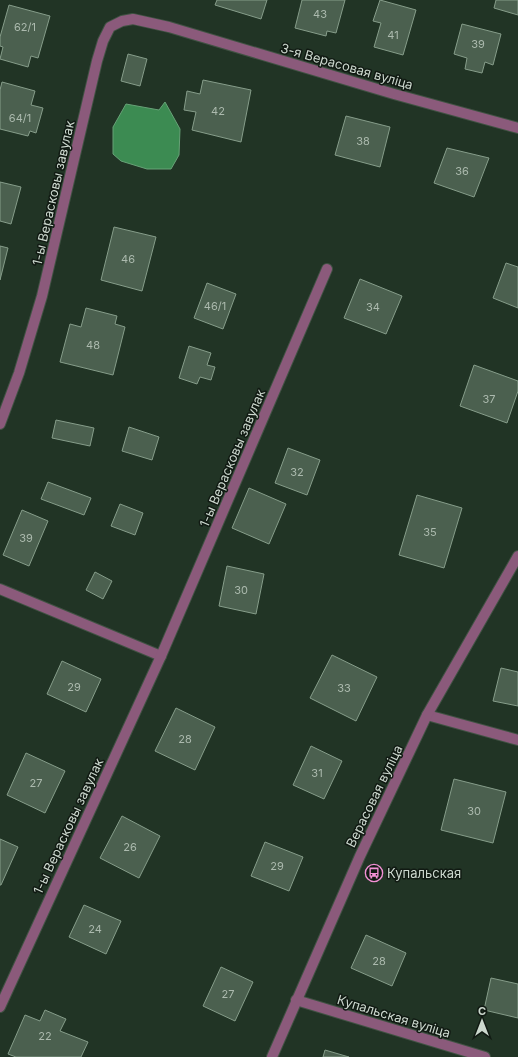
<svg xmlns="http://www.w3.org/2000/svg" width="518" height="1057" viewBox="0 0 518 1057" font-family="Inter,sans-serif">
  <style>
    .water { fill: #3c8b52; stroke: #67a277 }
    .building { fill: #4b604f; stroke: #869d8a }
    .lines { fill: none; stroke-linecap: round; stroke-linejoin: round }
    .minor-casing { stroke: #405243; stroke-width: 12 }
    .minor { stroke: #8b5a7b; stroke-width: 10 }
    .labels { text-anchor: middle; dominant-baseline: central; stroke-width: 3; stroke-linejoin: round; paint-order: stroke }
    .number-label { font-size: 11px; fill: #acbaae }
    .street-label { font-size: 13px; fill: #ccd8ce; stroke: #111a13 }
    .poi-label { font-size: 13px; fill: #ccd8ce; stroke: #111a13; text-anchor: start }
  </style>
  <rect width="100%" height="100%" fill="#213425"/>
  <path class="water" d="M165 102 180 129 179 155 171 169H147L121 161 113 154V127L126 104 159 110Z"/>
  <g class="building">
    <path d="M217 0H267L261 19 215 5Z"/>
    <path d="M302 0H345L336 33 327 31 326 36 295 28Z"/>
    <path d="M380 0 416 10 403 55 374 47 381 23 373 21Z"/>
    <path d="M496 0H518V15L494 8Z"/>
    <path d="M9 5 50 16 38 58 31 56 28 67 0 59 3 47 0 46V37Z"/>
    <path d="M462 24 501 34 493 65 485 62 482 73 465 69 467 58 454 54Z"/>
    <path d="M128 54 147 59 140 86 121 81Z"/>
    <path d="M203 80 251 90 241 142 192 130 196 112 184 110 187 91 200 94Z"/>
    <path d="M2 82 35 91 31 105 43 108 36 133 30 131 28 136 0 129V90Z"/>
    <path d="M346 116 390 127 380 167 335 155Z"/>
    <path d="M447 148 489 158 474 197 434 183Z"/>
    <path d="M0 182 21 187 11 224 0 221Z"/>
    <path d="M114 227 156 237 142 291 101 280Z"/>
    <path d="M0 246 8 248 0 280Z"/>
    <path d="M506 263 518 267V308L493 298Z"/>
    <path d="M360 279 402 296 386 334 344 318Z"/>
    <path d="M207 283 236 294 223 329 194 318Z"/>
    <path d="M86 308 117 316 115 324 125 327 113 375 60 362 70 324 81 327Z"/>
    <path d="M189 346 211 353 207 365 215 367 211 380 200 377 197 384 179 378Z"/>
    <path d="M474 365 518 381V391L507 423 460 406Z"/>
    <path d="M56 420 94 428 90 446 52 438Z"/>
    <path d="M129 427 159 437 152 460 122 451Z"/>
    <path d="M288 448 320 460 307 495 275 483Z"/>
    <path d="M48 482 91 498 84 515 41 499Z"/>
    <path d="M249 488 286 504 269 544 232 528Z"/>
    <path d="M417 495 462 508 444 568 399 555Z"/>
    <path d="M120 504 143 513 135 535 111 526Z"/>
    <path d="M22 510 48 521 29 566 3 555Z"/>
    <path d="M227 566 264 574 256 614 219 606Z"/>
    <path d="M95 572 112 581 103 599 86 590Z"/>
    <path d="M332 655 377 677 356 721 310 698Z"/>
    <path d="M62 661 101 679 86 712 47 694Z"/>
    <path d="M501 668 518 672V706L493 701Z"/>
    <path d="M176 708 215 727 195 770 155 751Z"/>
    <path d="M311 746 342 761 324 799 293 785Z"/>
    <path d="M26 753 65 771 45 813 7 795Z"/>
    <path d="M454 779 506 792 493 843 441 830Z"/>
    <path d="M122 816 160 836 139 878 100 858Z"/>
    <path d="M0 839 18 847 1 885H0Z"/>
    <path d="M265 842 303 857 289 891 251 876Z"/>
    <path d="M84 905 121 921 106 954 69 937Z"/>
    <path d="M366 935 406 953 392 986 351 968Z"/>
    <path d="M221 967 253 982 235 1021 203 1006Z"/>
    <path d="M491 978 518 984V1018L484 1010Z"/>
    <path d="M45 1010 66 1019 60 1031 88 1042 81 1057H16L8 1054 25 1015 40 1021Z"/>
    <path d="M325 1050 349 1057H323Z"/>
  </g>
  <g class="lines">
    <defs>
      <g id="minor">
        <path d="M0 424 19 373 42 296 97 61 103 41 110 27 122 21 133 19 169 27 394 94 518 128"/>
        <path d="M0 589 161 656"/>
        <path d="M427 715 518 740"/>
        <path d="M296 1000 485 1057"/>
        <path d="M0 1007 161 656 327 269"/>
        <path d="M272 1057 360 856 427 715 518 556"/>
      </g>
    </defs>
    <use href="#minor" class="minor-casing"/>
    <use href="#minor" class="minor"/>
  </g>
  <defs>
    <symbol id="bus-ring" viewBox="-11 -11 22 22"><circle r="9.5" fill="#111a13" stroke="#f391d5" stroke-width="1.5"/><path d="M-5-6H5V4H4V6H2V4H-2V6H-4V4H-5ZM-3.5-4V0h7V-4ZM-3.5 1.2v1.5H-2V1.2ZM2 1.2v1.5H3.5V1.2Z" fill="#f391d5"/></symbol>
  </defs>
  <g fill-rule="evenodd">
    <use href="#bus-ring" x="364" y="863" width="20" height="20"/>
  </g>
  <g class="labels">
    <g class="number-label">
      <text x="320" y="14">43</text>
      <text x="25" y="27">62/1</text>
      <text x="393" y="35">41</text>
      <text x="478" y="44">39</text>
      <text x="218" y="111">42</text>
      <text x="20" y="118">64/1</text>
      <text x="363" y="141">38</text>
      <text x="462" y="171">36</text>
      <text x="128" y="259">46</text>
      <text x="215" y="306">46/1</text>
      <text x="373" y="307">34</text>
      <text x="93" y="345">48</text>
      <text x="489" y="399">37</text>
      <text x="297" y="472">32</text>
      <text x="430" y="532">35</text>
      <text x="26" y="538">39</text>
      <text x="241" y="590">30</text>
      <text x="74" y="687">29</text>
      <text x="344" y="688">33</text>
      <text x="185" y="739">28</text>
      <text x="317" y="773">31</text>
      <text x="36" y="783">27</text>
      <text x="474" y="811">30</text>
      <text x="130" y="847">26</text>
      <text x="277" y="866">29</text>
      <text x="95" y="929">24</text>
      <text x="379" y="961">28</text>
      <text x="228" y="994">27</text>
      <text x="45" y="1036">22</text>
    </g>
    <g class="street-label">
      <text transform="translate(347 66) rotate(16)">3-я Верасовая вуліца</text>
      <text transform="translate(53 193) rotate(-77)">1-ы Верасковы завулак</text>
      <text transform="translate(232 458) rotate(-67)">1-ы Верасковы завулак</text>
      <text transform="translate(374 796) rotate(-64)">Верасовая вуліца</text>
      <text transform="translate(68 826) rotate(-65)">1-ы Верасковы завулак</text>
      <text transform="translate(394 1016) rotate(17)">Купальская вуліца</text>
    </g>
    <g class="poi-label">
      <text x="387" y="873">Купальская</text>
    </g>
  </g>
  <g transform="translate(482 1021)" stroke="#111a13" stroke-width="3" paint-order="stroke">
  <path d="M0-3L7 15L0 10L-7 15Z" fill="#ccd8ce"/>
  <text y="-6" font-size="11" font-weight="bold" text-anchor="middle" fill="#ccd8ce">С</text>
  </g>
</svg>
